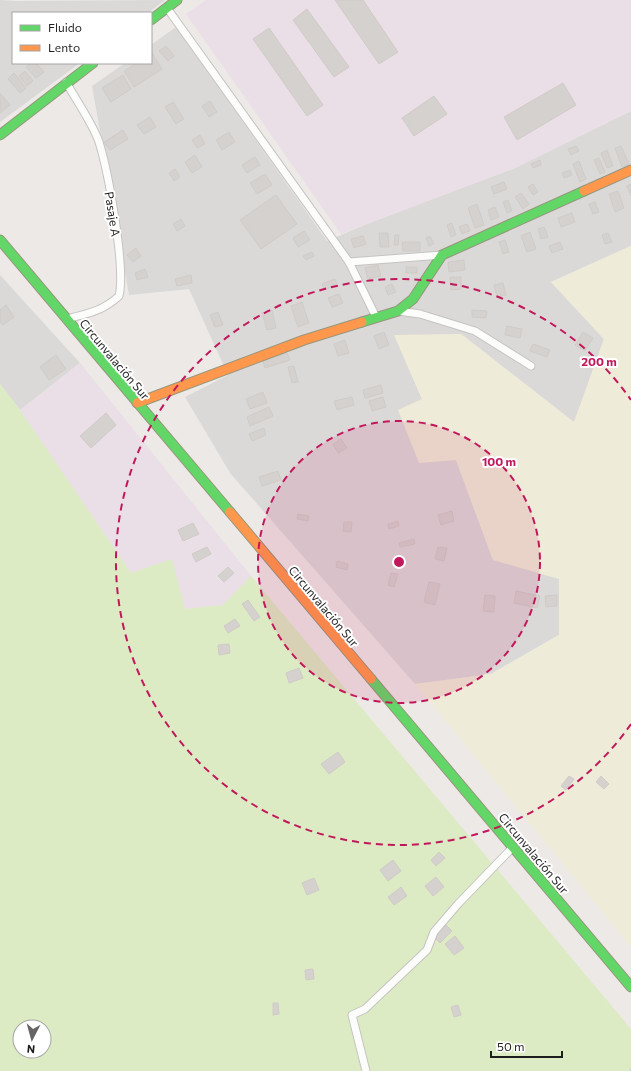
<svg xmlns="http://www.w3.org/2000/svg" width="631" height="1071" viewBox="0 0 631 1071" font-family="Commissioner,sans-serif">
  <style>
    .residential { fill: #dbd9d8 }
    .industrial { fill: #eadee7 }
    .farmland { fill: #eeecd8 }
    .grass { fill: #dcebc3; fill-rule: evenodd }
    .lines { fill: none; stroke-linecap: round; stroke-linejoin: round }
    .stream { stroke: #b8dce1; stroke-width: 3 }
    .building { fill: #d4d1cf; stroke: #d0cbc7 }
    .street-casing { stroke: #c5c4c2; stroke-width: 9 }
    .fast-casing { stroke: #97967d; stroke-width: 11 }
    .slow-casing { stroke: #97967d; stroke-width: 11 }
    .street { stroke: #fcfcfb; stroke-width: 7 }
    .fast { stroke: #63d668; stroke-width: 9 }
    .slow { stroke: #ff974d; stroke-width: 9 }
    .ring { fill: none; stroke: #c2185b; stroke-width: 2; stroke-dasharray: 7 5 }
    .labels { text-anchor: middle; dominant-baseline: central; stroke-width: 4; stroke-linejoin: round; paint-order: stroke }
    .street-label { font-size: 12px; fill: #1e1e1e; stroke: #fff }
    .centre { fill: #c2185b; stroke: #fff; stroke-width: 2 }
    .ring-label { font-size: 12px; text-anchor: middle; font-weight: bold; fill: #c2185b; stroke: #fff; stroke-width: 4; stroke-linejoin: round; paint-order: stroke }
  </style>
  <rect width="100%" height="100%" fill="#ece9e6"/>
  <g class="residential">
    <path d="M0 0 17 1 165 0 148 13H13V63H80L0 122Z"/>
    <path d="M176 27 327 241 376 220 515 168 631 111V246L551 282 604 339 574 423 461 334 395 336 422 399 456 460 493 560 559 578V635L491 674 415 684 230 473 185 397 228 375 189 289 129 295 92 86 125 63H151V45Z"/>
    <path d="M0 275 80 363 20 410 0 384Z"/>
  </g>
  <g class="industrial">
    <path d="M206 0H631V111L515 168 341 234 186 14Z"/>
    <path d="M80 363 251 576 223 605 184 609 131 573 20 410Z"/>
  </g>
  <path class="farmland" d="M631 246V947L415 684 491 674 559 635V579L493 560 456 460 419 463 398 410 422 399 394 335 461 334 574 422 604 339 551 282Z"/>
  <path class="grass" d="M0 384 20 410 131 573 172 559 185 609 223 605 251 576 631 1029V1071H0ZM20 1027H44V1051H20Z"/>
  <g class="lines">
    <path class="stream" d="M631 1071V1070"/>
  </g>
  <g class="building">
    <path d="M335 0H363L398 52 379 64Z"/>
    <path d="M307 9 349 67 334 77 293 20Z"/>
    <path d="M269 28 323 105 307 116 253 39Z"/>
    <path d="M166 46 174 56 168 61 159 51Z"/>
    <path d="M152 53 162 69 134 87 124 71 137 63H151Z"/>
    <path d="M31 63H36L44 72 36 78 26 67Z"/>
    <path d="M25 71 33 81 27 86 19 76Z"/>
    <path d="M14 73 26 88 20 93 8 79Z"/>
    <path d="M123 75 131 89 111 102 102 88Z"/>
    <path d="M563 83 576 105 517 140 504 117Z"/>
    <path d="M0 93 10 105 0 113Z"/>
    <path d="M434 96 447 114 414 136 402 118Z"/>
    <path d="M210 101 217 112 209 117 202 106Z"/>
    <path d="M173 102 184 119 176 124 165 107Z"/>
    <path d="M150 117 156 127 144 134 137 125Z"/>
    <path d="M123 130 128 139 110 150 104 142Z"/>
    <path d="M229 132 235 142 222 150 216 140Z"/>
    <path d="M200 135 205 144 197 148 192 140Z"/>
    <path d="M576 146 579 151 571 155 568 149Z"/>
    <path d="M621 146 629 164 622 167 615 148Z"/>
    <path d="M607 150 613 166 607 168 601 153Z"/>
    <path d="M195 155 202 167 192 173 185 162Z"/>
    <path d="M255 157 260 165 247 173 242 165Z"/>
    <path d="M599 158 605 172 600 174 594 160Z"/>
    <path d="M540 160 541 165 533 168 531 164Z"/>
    <path d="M579 161 586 179 580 182 573 164Z"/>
    <path d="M175 169 180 177 174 181 169 173Z"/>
    <path d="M570 170 572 175 564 178 562 173Z"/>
    <path d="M265 174 272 185 257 194 250 183Z"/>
    <path d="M504 182 507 189 494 194 491 187Z"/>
    <path d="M533 184 538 192 533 195 528 187Z"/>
    <path d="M631 184V196L627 186Z"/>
    <path d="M618 191 624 208 615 212 609 194Z"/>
    <path d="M521 193 529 204 523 209 515 197Z"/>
    <path d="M276 195 297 224 261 249 240 220Z"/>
    <path d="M508 200 512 211 507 213 503 202Z"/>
    <path d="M595 202 599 212 593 214 589 204Z"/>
    <path d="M477 204 484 225 475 228 468 208Z"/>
    <path d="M495 207 499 217 491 220 488 210Z"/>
    <path d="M572 213 575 222 561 227 558 218Z"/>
    <path d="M181 219 185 226 177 231 173 224Z"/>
    <path d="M452 223 456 235 451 237 447 225Z"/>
    <path d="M467 224 470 231 462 234 459 227Z"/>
    <path d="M544 227 548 237 541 239 538 229Z"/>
    <path d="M304 231 310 240 298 247 293 238Z"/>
    <path d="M530 232 536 249 527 252 521 236Z"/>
    <path d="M379 233H388L389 247H380Z"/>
    <path d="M608 233 612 242 605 244 602 235Z"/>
    <path d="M395 235H399L398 245H394Z"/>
    <path d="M363 236 366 244 354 248 351 239Z"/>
    <path d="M430 236 434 244 429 246 426 238Z"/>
    <path d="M505 240 509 252 503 254 499 242Z"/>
    <path d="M402 242H420V251H403Z"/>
    <path d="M560 242 563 249 552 253 549 246Z"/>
    <path d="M136 248 141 256 133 262 127 255Z"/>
    <path d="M312 252 314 256 306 260 303 256Z"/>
    <path d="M464 260 465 270 449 272 448 262Z"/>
    <path d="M378 265 381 276 368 279 365 268Z"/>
    <rect x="406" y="267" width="11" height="6"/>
    <path d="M145 269 148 277 137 280 135 273Z"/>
    <path d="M191 275 192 283 177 286 175 279Z"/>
    <path d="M450 277H461V289L451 290Z"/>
    <path d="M335 279 337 284 325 290 322 284Z"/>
    <path d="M503 283 506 295 497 297 494 285Z"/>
    <path d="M392 284 396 292 388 295 385 287Z"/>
    <path d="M339 294 343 303 332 307 328 298Z"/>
    <path d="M302 302 309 323 298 327 291 306Z"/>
    <path d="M6 305 14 317 3 325 0 322V310Z"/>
    <path d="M272 310 276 328 267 330 262 313Z"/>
    <path d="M472 310 487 311 486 318 472 317Z"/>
    <path d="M218 312 223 325 215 327 210 315Z"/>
    <path d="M507 326 522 329 520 338 505 335Z"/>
    <path d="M384 332 389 345 379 349 374 336Z"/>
    <path d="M583 332 593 338 585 351 575 345Z"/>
    <path d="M345 340 349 353 338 356 334 344Z"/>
    <path d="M533 344 550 350 547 357 530 351Z"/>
    <path d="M287 353 290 360 265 368 263 361Z"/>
    <path d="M56 355 66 369 49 380 40 367Z"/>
    <path d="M294 366 298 382 292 383 288 367Z"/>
    <path d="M381 385 383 393 365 398 363 390Z"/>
    <path d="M263 392 267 403 250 409 246 399Z"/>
    <path d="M352 397 354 405 337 410 334 401Z"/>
    <path d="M383 397 386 407 372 411 369 401Z"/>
    <path d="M269 407 273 416 250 426 247 417Z"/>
    <path d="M106 413 116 425 91 448 80 436Z"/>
    <path d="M264 428 266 435 252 441 249 434Z"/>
    <path d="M341 439 347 448 338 453 333 444Z"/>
    <path d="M278 471 281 480 262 486 259 477Z"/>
    <path d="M452 511 454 521 441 525 438 515Z"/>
    <path d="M298 514 309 516 308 521 297 519Z"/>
    <path d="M398 521 399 526 389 529 388 524Z"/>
    <path d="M344 522H352L351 532 343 531Z"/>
    <path d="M193 523 199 534 183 541 178 530Z"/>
    <path d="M414 539 415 544 400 547 399 543Z"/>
    <path d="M207 547 211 554 196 562 192 554Z"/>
    <path d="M438 547 447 548 444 561 435 559Z"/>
    <path d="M337 561 348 564 347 570 336 567Z"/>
    <path d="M228 567 234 573 224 582 218 576Z"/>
    <path d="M391 573 398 574 394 587 388 585Z"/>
    <path d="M429 582 440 584 435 605 424 602Z"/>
    <path d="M516 591 540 596 537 608 514 603Z"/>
    <path d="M485 595 495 596 494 612 483 611Z"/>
    <path d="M557 595V606L546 607 545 596Z"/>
    <path d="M248 600 260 617 254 621 242 604Z"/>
    <path d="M235 619 240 626 228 633 224 626Z"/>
    <path d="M229 644 230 653 219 655 218 645Z"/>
    <path d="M299 668 303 678 289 683 286 673Z"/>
    <path d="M338 752 345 762 329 774 321 764Z"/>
    <path d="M569 776 574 779 566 790 561 786Z"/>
    <path d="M601 776 609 784 604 789 596 782Z"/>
    <path d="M439 852 445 858 436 866 431 860Z"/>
    <path d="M393 860 401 871 388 881 380 870Z"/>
    <path d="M436 877 444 887 433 896 425 886Z"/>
    <path d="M314 878 319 890 307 895 302 883Z"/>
    <path d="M401 887 407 896 394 905 388 897Z"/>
    <path d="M446 925 452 931 440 943 434 937Z"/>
    <path d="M455 936 464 948 454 955 445 944Z"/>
    <path d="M313 969 314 979 306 980 305 970Z"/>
    <path d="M273 1003H278L279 1014 273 1015Z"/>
    <path d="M458 1005 461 1015 454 1017 451 1007Z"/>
  </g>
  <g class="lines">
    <defs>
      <g id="street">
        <path d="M167 8 349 262 376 317"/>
        <path d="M349 262 442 255"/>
        <path d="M398 311 420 314 475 331 531 366"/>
        <path d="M66 319C87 314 103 311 119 296 126 268 108 171 99 142 93 124 76 100 66 82"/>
        <path d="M366 1071 352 1015 365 1009 427 950 434 932 458 904 513 847"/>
      </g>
      <g id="fast">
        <path d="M151 20 177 0"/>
        <path d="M0 135 93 63"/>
        <path d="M0 240 230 512"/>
        <path d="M362 322 398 311 413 299 442 255 584 191"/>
        <path d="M371 679 631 987"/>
      </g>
      <g id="slow">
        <path d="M584 191 631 170"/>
        <path d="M137 403 304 340 362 322"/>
        <path d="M230 512 371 679"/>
      </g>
    </defs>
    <use href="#street" class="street-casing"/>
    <use href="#fast" class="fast-casing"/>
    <use href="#slow" class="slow-casing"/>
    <use href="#street" class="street"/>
    <use href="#fast" class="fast"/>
    <use href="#slow" class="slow"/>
  </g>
  <circle cx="399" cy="562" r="141" fill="#c2185b" fill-opacity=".12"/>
  <g class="ring">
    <circle cx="399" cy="562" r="141"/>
    <path d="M631 724A283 283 0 1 1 631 400"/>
  </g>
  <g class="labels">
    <g class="street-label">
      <text transform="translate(113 214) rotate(81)">Pasaje A</text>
      <text transform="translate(115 359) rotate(50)">Circunvalación Sur</text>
      <text transform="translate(324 606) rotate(50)">Circunvalación Sur</text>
      <text transform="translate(534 853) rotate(50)">Circunvalación Sur</text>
    </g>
  </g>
  <circle cx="399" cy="562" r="6" class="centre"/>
  <g class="ring-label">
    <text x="599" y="366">200 m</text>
    <text x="499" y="466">100 m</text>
  </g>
  <rect x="12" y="12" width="140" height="52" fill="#ffffff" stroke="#a5a5a5"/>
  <rect x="20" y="25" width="20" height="6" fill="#63d668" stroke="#a5a5a5"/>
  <text x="48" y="32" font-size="12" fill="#1e1e1e">Fluido</text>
  <rect x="20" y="45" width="20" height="6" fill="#ff974d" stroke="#a5a5a5"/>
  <text x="48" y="52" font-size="12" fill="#1e1e1e">Lento</text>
  <g transform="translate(32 1039) rotate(186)"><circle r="19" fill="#ffffff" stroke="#a5a5a5"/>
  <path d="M0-3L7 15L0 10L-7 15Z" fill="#666564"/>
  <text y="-6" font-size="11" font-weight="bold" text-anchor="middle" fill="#1e1e1e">N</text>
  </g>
  <path d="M491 1051v6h71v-6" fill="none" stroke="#1e1e1e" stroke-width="2"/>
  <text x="497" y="1051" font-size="12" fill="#1e1e1e" stroke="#ffffff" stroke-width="3" paint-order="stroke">50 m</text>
</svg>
